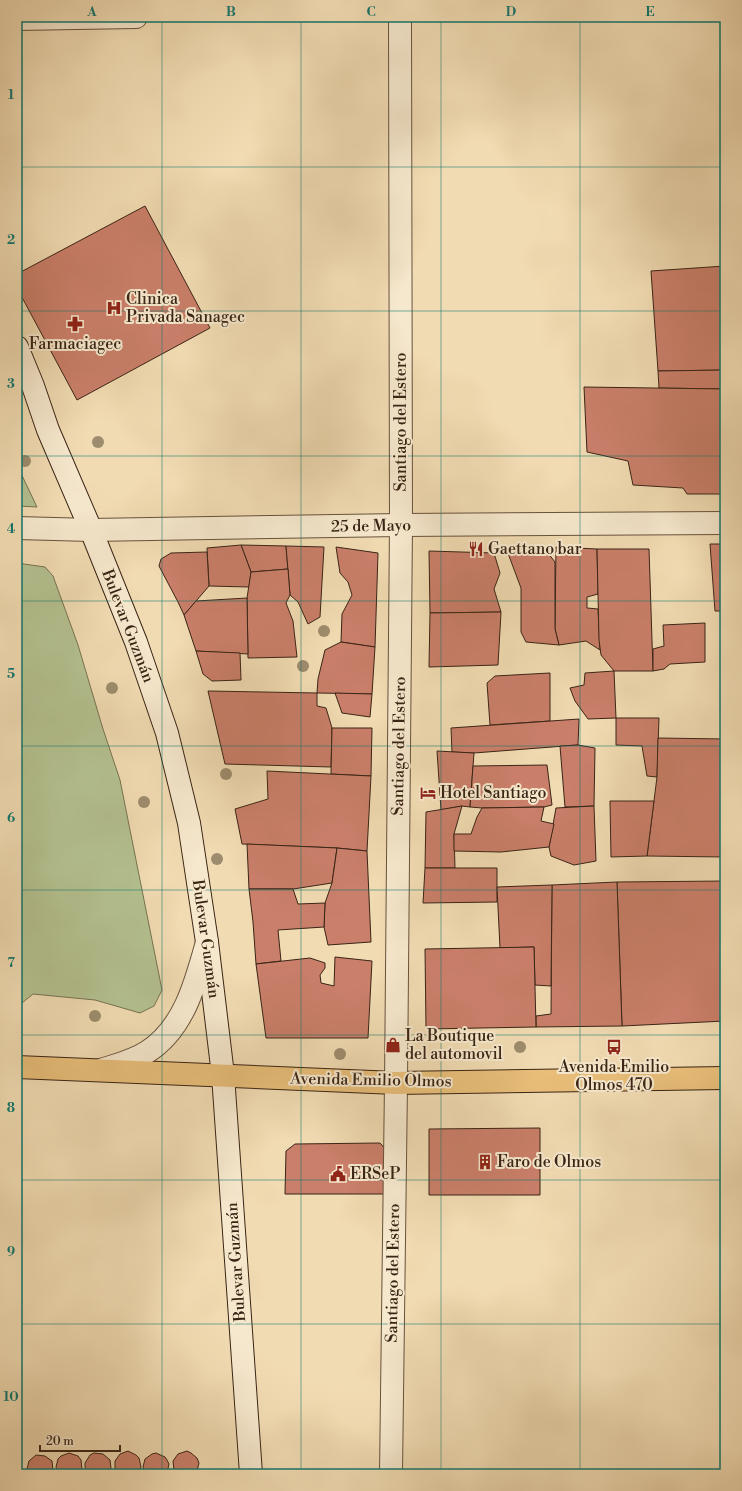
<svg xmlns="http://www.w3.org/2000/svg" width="742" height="1491" viewBox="0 0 742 1491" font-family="'Libre Bodoni',serif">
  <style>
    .green { fill: #b4c190; stroke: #767252 }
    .building { fill: #ca7f6a; stroke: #392415 }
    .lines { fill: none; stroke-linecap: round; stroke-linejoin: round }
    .minor-casing { stroke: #67523c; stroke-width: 24 }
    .tertiary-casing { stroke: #67523c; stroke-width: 24 }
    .secondary-casing { stroke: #392415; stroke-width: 24 }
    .primary-casing { stroke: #392415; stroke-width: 24 }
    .minor { stroke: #f6e8cd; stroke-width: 22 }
    .tertiary { stroke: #f6e8cd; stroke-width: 22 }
    .secondary { stroke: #f6e8cd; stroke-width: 22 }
    .primary { stroke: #e8be79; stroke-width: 22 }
    .tree { fill: #9d8c6d }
    .grid { fill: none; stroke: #0f766e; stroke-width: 1; stroke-opacity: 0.55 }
    .labels { text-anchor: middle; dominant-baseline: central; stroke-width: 4; stroke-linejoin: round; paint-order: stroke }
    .poi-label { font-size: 16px; fill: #392415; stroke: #f6e8cd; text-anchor: start }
    .street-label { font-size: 16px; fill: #392415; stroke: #f6e8cd }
    .neatline { fill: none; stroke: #0f766e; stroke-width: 1.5 }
    .grid-label { font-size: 13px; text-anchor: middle; font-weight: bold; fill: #0f766e }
  </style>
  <rect width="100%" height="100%" fill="#f1dbb2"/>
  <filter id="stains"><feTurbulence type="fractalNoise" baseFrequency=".005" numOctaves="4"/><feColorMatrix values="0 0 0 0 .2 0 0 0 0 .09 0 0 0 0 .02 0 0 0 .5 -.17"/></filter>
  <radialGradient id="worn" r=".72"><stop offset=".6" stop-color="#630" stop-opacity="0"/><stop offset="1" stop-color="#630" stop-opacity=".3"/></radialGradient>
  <g class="green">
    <path d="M17 465 37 507 17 506Z"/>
    <path d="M17 563 45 567 53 576 78 645 103 729 120 780 162 990 154 1006 140 1013 95 1000 33 994 17 1007Z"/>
  </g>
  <g class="building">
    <path d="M145 206 210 328 77 400 17 288V274Z"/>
    <path d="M725 266V370L658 371 651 271Z"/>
    <path d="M725 370V389L659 388 658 371Z"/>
    <path d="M584 387 725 389V494H687L683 488 633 485 628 461 587 452Z"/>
    <path d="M710 544H725V611H715Z"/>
    <path d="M241 545 286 546 288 569 251 572Z"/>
    <path d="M241 545 251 572 249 587 209 586 207 548Z"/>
    <path d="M286 546 324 547 320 617 308 624 298 602 290 595Z"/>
    <path d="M336 547 378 553 375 647 341 642 342 614 352 595 348 582 340 573Z"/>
    <path d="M556 547 597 549 598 594 587 597V608L598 609 600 650 586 641 559 645 555 629Z"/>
    <path d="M506 548H544L555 562V629L559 645 526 642 521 632V588Z"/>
    <path d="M597 549H649L653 671H614L601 655 599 640Z"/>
    <path d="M429 551 494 553 500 573 494 589 501 612 430 613Z"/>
    <path d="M207 552 209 586 184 615 178 602 159 566 161 559 171 553Z"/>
    <path d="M288 569 290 595 286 603 293 621 297 657 248 658 247 598 251 572Z"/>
    <path d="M247 598 248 654 196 651 184 615 196 601Z"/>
    <path d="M501 612 498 665 429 667 430 613Z"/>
    <path d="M705 623V662L670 664 664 669 653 671V649L664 646 663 625Z"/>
    <path d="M341 642 375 647 372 694 317 693 318 679 325 650Z"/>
    <path d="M196 651 240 653 241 680 212 681 203 674Z"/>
    <path d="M614 671 616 718 588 719 575 701 570 688 584 685 585 673Z"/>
    <path d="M550 673V721L490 725 487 683 495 676Z"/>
    <path d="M208 691 317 693V706L326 708 332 728 331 767 225 764Z"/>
    <path d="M335 693 372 694 370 717 342 713Z"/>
    <path d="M616 718H659L657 777 647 776 642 746 616 745Z"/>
    <path d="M579 719 578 745 474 753 452 752 451 728Z"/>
    <path d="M332 728H372L371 776 331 774Z"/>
    <path d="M658 738 725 739V857L647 856 657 777Z"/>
    <path d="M578 745 595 748 594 806 565 807 560 746Z"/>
    <path d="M437 751 474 753 470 807 462 806 441 810Z"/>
    <path d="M547 765 552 805 544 807 482 808 470 807 473 766Z"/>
    <path d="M267 771 371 776 367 851 337 848 242 844 235 809 268 799Z"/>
    <path d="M610 801H654L647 856 611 857Z"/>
    <path d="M462 806 454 834 455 868H425L426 812Z"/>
    <path d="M594 806 596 861 574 865 551 856 549 847 556 808Z"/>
    <path d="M544 807 541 821 554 824 549 847 501 852 454 851V834H471L477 817 482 808Z"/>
    <path d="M247 844 337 848 332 883 293 889H249Z"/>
    <path d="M337 848 367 851 371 942 328 945 324 927 325 903 332 883Z"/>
    <path d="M425 868H497V902L423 903Z"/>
    <path d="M725 881V1021L622 1026 617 882Z"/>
    <path d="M617 882 622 1026 536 1027V1016L551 1014 552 885Z"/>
    <path d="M552 885 551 986 535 985 534 947 500 948 497 887Z"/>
    <path d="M249 889H293L298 904 325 903 324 927 278 930 281 961 256 964 253 922Z"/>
    <path d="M534 947 536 1027 426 1029 425 949Z"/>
    <path d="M335 957 372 961 368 1038H266L256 964 310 958 325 963V968L320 975 321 983 334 986Z"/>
    <path d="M540 1128V1195H429V1129Z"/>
    <path d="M380 1143 390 1154 389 1194H285L286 1151 295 1144Z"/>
    <path d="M128 1451 136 1455 139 1458 141 1467 139 1471 137 1474H118L115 1469V1461L120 1454Z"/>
    <path d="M187 1451 191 1453 197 1458 199 1463 197 1471 195 1474H177L174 1470 173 1461 178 1454Z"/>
    <path d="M69 1453 78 1456 81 1460 82 1469 81 1473 58 1474 56 1467 58 1459 61 1456Z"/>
    <path d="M94 1453 103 1454 110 1460 111 1468 108 1474H88L85 1467V1463L90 1455Z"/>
    <path d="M156 1453 165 1457 167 1460 169 1464 167 1473 166 1474H145L143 1467 145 1459 152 1454Z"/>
    <path d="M36 1455 45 1456 52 1461 53 1470 51 1474H28L27 1469 29 1461Z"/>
  </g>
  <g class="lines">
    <defs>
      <g id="minor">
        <path d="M17 528 91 530 401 525 725 523"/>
        <path d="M101 1070C116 1065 133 1061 147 1052 184 1029 196 982 207 942"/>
        <path d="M391 1474 396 1083 401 525 400 17"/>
      </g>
      <path id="tertiary" d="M17 19 136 17"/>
      <path id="secondary" d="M17 347 33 386 48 430 91 530 136 642 167 733 189 823 207 942 223 1075 251 1474"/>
      <path id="primary" d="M17 1067 396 1083 725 1078"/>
    </defs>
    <use href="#minor" class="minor-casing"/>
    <use href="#tertiary" class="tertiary-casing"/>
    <use href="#secondary" class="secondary-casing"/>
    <use href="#primary" class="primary-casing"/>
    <use href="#minor" class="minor"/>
    <use href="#tertiary" class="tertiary"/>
    <use href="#secondary" class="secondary"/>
    <use href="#primary" class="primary"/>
  </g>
  <g class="tree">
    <circle cx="98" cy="442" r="6"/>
    <circle cx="25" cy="461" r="6"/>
    <circle cx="324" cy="631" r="6"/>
    <circle cx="303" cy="666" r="6"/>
    <circle cx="112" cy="688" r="6"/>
    <circle cx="226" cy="774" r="6"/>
    <circle cx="144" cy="802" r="6"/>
    <circle cx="217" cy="859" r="6"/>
    <circle cx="95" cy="1016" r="6"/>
    <circle cx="520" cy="1047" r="6"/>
    <circle cx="340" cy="1054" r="6"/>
  </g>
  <path class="grid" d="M162 17V1474M301 17V1474M441 17V1474M580 17V1474M17 167H725M17 311H725M17 456H725M17 601H725M17 746H725M17 890H725M17 1035H725M17 1180H725M17 1324H725"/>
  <defs>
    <symbol id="hospital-bare" viewBox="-9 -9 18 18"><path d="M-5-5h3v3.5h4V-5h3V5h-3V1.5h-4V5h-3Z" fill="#8f2418" stroke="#f6e8cd" stroke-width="2.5" paint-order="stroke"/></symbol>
    <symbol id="pharmacy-bare" viewBox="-9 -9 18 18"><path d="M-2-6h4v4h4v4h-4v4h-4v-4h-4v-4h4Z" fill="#8f2418" stroke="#f6e8cd" stroke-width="2.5" paint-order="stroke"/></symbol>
    <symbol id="restaurant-bare" viewBox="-9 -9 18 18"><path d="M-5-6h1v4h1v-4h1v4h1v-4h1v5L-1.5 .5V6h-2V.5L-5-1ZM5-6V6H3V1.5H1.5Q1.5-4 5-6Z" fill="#8f2418" stroke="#f6e8cd" stroke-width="2.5" paint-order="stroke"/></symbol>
    <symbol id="hotel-bare" viewBox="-9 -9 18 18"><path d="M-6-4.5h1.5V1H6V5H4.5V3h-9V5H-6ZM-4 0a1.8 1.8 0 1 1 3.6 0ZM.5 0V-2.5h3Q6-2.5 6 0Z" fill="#8f2418" stroke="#f6e8cd" stroke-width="2.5" paint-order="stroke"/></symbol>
    <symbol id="shop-bare" viewBox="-9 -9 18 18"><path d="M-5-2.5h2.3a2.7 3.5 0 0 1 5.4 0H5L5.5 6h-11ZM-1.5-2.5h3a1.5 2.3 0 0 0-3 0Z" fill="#8f2418" stroke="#f6e8cd" stroke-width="2.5" paint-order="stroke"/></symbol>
    <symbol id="bus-bare" viewBox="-9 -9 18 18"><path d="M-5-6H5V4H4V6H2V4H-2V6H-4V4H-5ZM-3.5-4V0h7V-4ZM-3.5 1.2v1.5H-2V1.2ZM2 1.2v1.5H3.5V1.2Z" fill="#8f2418" stroke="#f6e8cd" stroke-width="2.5" paint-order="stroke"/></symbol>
    <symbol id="building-bare" viewBox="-9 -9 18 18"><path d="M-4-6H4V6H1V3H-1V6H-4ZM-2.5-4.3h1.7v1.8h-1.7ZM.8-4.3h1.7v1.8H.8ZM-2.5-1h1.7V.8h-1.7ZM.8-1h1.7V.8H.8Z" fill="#8f2418" stroke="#f6e8cd" stroke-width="2.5" paint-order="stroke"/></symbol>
    <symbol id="civic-bare" viewBox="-9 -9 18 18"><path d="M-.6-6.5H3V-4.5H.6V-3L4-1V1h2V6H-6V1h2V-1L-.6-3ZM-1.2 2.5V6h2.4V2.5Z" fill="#8f2418" stroke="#f6e8cd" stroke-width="2.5" paint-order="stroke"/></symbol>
  </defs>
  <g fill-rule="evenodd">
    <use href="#hospital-bare" x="103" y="297" width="22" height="22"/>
    <use href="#pharmacy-bare" x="64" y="313" width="22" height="22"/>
    <use href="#restaurant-bare" x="465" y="538" width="22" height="22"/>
    <use href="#hotel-bare" x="417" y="782" width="22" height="22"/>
    <use href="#shop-bare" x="382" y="1034" width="22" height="22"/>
    <use href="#bus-bare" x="603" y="1036" width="22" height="22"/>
    <use href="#building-bare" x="474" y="1151" width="22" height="22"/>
    <use href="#civic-bare" x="327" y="1163" width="22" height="22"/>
  </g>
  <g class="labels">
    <g class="poi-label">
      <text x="126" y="299">Clinica<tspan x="126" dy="18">Privada Sanagec</tspan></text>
      <text x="75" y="344" text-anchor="middle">Farmaciagec</text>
      <text x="488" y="549">Gaettano bar</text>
      <text x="440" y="793">Hotel Santiago</text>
      <text x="405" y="1036">La Boutique<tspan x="405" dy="18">del automovil</tspan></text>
      <text x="614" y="1067" text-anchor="middle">Avenida Emilio<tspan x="614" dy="18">Olmos 470</tspan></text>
      <text x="497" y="1162">Faro de Olmos</text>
      <text x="350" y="1174">ERSeP</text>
    </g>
    <g class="street-label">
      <text transform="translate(401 422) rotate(-90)">Santiago del Estero</text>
      <text transform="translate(371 526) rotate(-1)">25 de Mayo</text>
      <text transform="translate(128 626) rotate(69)">Bulevar Guzmán</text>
      <text transform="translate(399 746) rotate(-89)">Santiago del Estero</text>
      <text transform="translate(206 939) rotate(82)">Bulevar Guzmán</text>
      <text transform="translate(371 1080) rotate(1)">Avenida Emilio Olmos</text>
      <text transform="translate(236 1262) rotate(-94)">Bulevar Guzmán</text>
      <text transform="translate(393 1273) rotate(-89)">Santiago del Estero</text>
    </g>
  </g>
  <rect width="742" height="1491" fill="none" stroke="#f1dbb2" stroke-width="44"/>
  <path d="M40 1445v6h80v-6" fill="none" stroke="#392415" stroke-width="2"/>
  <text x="46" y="1445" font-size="12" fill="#392415" stroke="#f6e8cd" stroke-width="3" paint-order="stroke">20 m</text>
  <rect x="22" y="22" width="698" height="1447" class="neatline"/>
  <g class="grid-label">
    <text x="92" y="16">A</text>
    <text x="231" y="16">B</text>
    <text x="371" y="16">C</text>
    <text x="511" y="16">D</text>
    <text x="650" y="16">E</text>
    <text x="11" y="99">1</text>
    <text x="11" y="244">2</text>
    <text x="11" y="388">3</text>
    <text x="11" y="533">4</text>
    <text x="11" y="678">5</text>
    <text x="11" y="822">6</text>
    <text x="11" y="967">7</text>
    <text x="11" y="1112">8</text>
    <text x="11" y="1256">9</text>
    <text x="11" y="1401">10</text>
  </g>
  <rect width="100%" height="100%" filter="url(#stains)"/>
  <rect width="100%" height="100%" fill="url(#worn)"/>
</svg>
